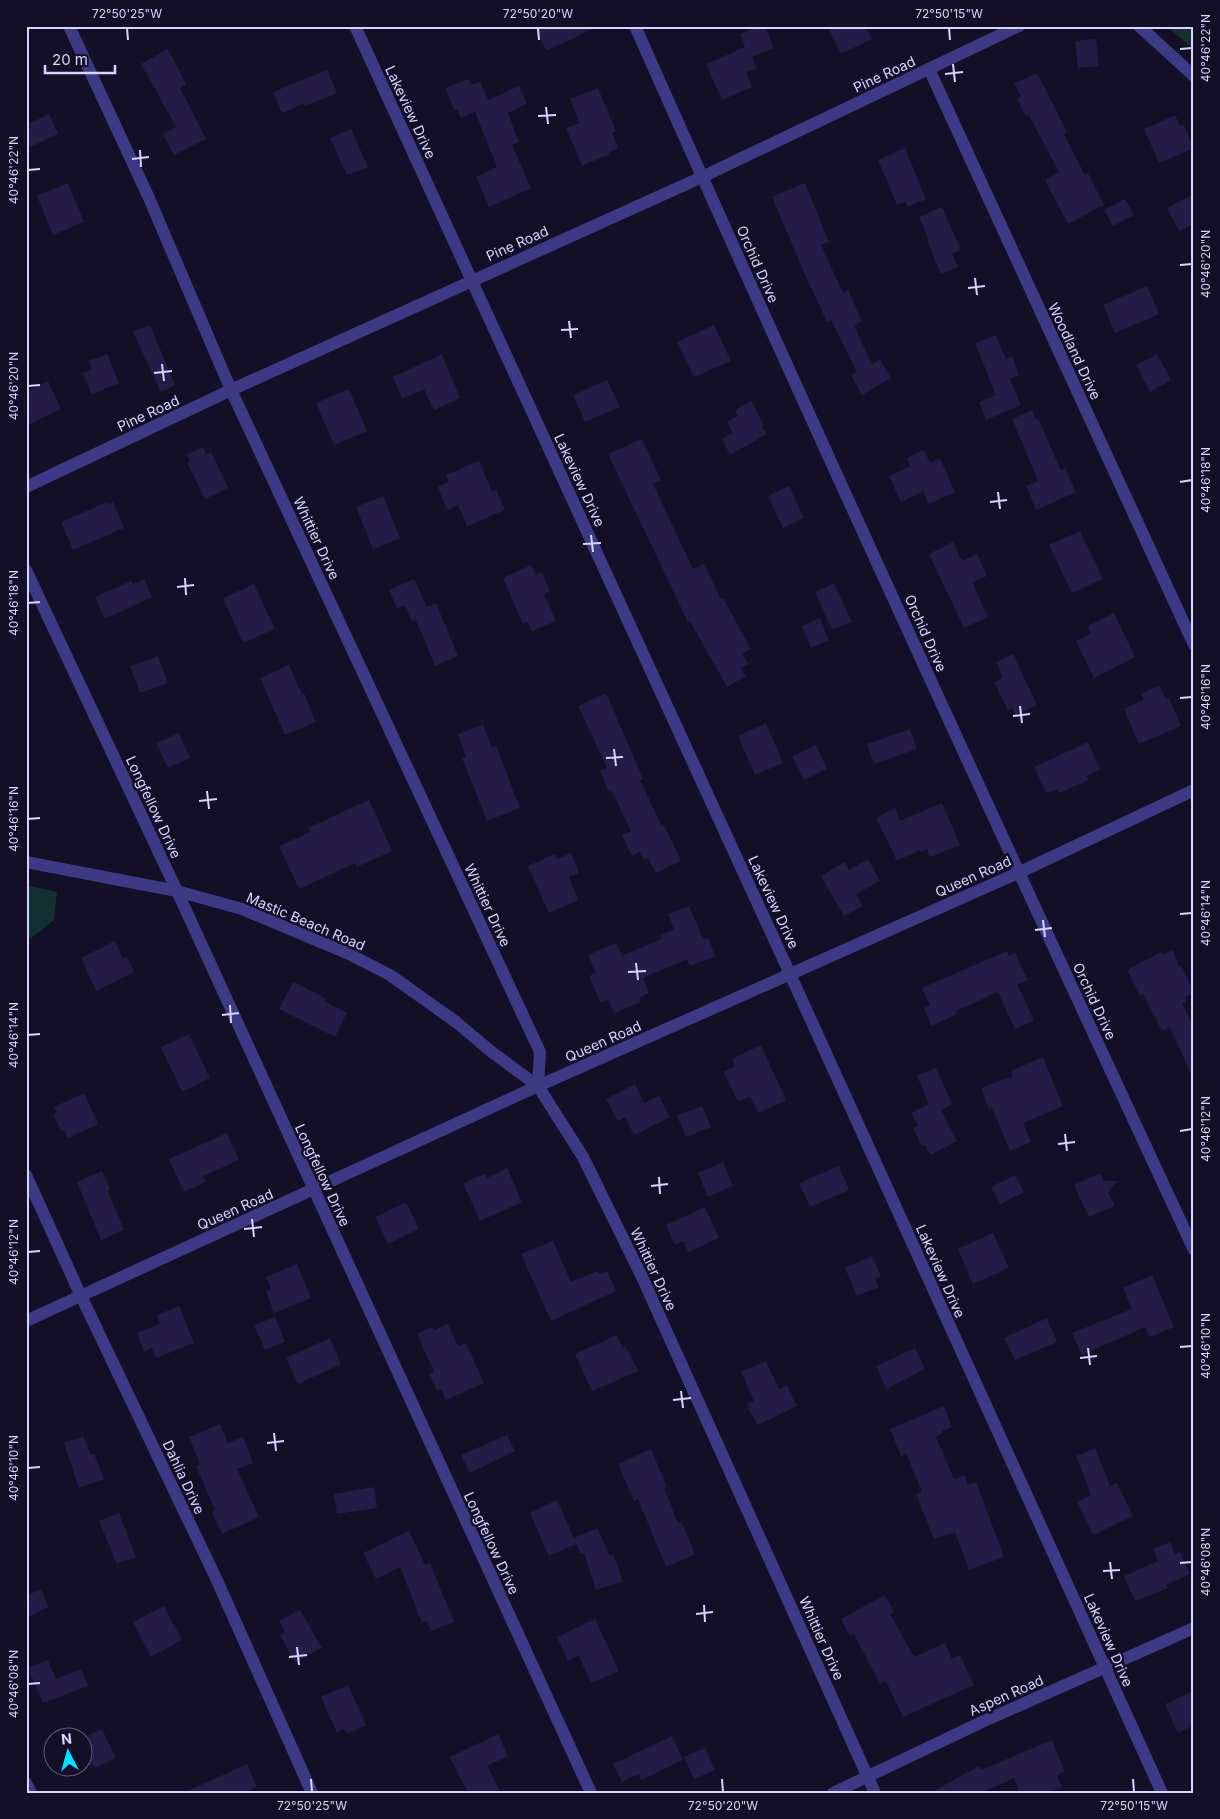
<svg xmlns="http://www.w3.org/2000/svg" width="1220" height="1819" viewBox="0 0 1220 1819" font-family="Inter,sans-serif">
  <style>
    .green { fill: #12302f }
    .building { fill: #241b47 }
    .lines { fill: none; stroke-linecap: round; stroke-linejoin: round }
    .minor { stroke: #3d3a85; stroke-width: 12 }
    .tertiary { stroke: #3d3a85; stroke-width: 12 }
    .ticks { fill: none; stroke: #d9d4ff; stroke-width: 2 }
    .labels { text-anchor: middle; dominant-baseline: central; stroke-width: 5; stroke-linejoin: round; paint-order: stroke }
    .street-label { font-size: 14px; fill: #d9d4ff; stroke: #130f26 }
    .neatline { fill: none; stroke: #d9d4ff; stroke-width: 2 }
    .ticks-label { font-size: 12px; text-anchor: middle; fill: #d9d4ff }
  </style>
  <rect width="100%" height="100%" fill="#130f26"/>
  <g class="green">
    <path d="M1166 26H1194V49Z"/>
    <path d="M26 885 57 892 54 920 30 939 26 940Z"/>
  </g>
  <g class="building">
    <path d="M534 26H599L546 51Z"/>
    <path d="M758 26H765L774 48 752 57 757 68 746 72 752 87 722 100 706 64 745 47 740 34Z"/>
    <path d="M827 26H865L872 39 841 54Z"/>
    <path d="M1096 39 1099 66 1078 68 1075 41Z"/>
    <path d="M168 49 186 84 180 88 206 139 174 155 163 134 176 127 141 64Z"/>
    <path d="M327 70 337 93 305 106V103L282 113 273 92Z"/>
    <path d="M1037 73 1067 132 1064 134 1085 175 1088 173 1104 205 1068 224 1045 180 1059 172 1029 115 1026 117 1017 98 1021 96 1014 84Z"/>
    <path d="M469 79 471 85 480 82 488 100 519 86 527 104 508 113 519 142 512 145 531 188 489 207 476 177 497 167 475 112 461 118 457 109 454 110 445 88Z"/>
    <path d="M598 88 616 131 612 133 618 148 609 152 610 154 582 166 566 128 580 123 570 99Z"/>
    <path d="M49 114 58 134 26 149V125Z"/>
    <path d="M1175 115 1180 126 1183 124 1194 148 1159 163 1144 129Z"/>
    <path d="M351 129 368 167 347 175 330 138Z"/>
    <path d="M905 148 926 199 908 207 905 202 897 205 878 160Z"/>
    <path d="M68 183 84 222 53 235 37 196Z"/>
    <path d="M805 183 829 242 821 245 843 293 848 290 862 321 854 326 872 364 880 359 891 378 862 395 851 375 857 372 831 320 827 322 803 270 772 197Z"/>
    <path d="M1194 194V224L1179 231 1167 208Z"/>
    <path d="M1125 199 1134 215 1113 226 1104 210Z"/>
    <path d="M942 207 961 250 952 254 958 267 941 274 927 241 929 240 919 217Z"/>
    <path d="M1147 286 1159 314 1115 333 1103 305Z"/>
    <path d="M150 325 175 385 161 392 133 332Z"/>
    <path d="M714 325 731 361 694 377 677 342Z"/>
    <path d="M996 335 1006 359 1012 356 1019 375 1010 379 1021 405 986 420 979 402 996 395 975 343Z"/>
    <path d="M107 354 119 383 92 394 83 373 92 369 89 361Z"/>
    <path d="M442 354 460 398 434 410 424 389 402 399 393 377Z"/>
    <path d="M1157 354 1171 380 1150 392 1136 365Z"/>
    <path d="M607 380 620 407 585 422 573 395Z"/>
    <path d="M48 381 61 409 26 426V392Z"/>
    <path d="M349 389 367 431 334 445 316 403Z"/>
    <path d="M751 401 764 425 762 426 767 434 730 455 722 439 733 433 727 422 738 416 735 410Z"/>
    <path d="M1032 410 1036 420 1038 419 1061 470 1065 468 1076 492 1036 510 1026 486 1038 481 1012 419Z"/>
    <path d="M642 439 661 480 653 484 693 569 704 564 721 599 723 598 751 649 742 653 748 664 741 668 746 676 727 687 690 621 688 622 608 454Z"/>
    <path d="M203 447 206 454 211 452 228 488 205 499 187 462 190 461 187 454Z"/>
    <path d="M924 450 930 463 940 458 955 492 929 504 923 491 901 502 889 476 910 466 907 458Z"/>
    <path d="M479 461 492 492 496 490 505 510 467 526 458 505 447 510 438 487 449 482 446 475Z"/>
    <path d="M789 486 804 518 783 528 768 496Z"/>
    <path d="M383 496 400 538 373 549 356 507Z"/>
    <path d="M107 502 108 505 113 502 124 528 73 550 61 522Z"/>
    <path d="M1080 531 1103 579 1072 593 1049 545Z"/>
    <path d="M953 542 962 561 977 554 987 576 972 582 988 617 964 628 929 554Z"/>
    <path d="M531 565 536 575 542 572 550 591 544 594 556 621 532 631 527 622 523 624 503 578Z"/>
    <path d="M144 579 152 597 105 619 95 597 131 581 133 584Z"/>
    <path d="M414 579 427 607 436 603 458 656 435 666 416 620 412 622 405 605 397 608 389 590Z"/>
    <path d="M834 583 852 622 832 630 815 592Z"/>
    <path d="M254 584 275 629 243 643 223 598Z"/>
    <path d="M1114 613 1135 657 1094 678 1076 641 1091 633 1088 626Z"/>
    <path d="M820 618 829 640 811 648 802 626Z"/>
    <path d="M1013 654 1037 705 1016 715 1012 708 1008 710 994 682 1003 678 996 662Z"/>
    <path d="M158 656 168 683 140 693 130 666Z"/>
    <path d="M289 665 302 694 304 693 316 722 285 735 260 678Z"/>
    <path d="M1159 685 1166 700 1169 698 1181 726 1139 744 1124 709 1144 700 1141 694Z"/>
    <path d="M606 693 643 779 640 780 662 826 664 825 681 861 656 873 648 858 644 860 640 852 632 856 622 835 631 831 612 791 609 792 600 770 607 768 578 706Z"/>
    <path d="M766 723 783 763 755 775 738 736Z"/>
    <path d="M483 724 492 748 496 746 520 808 487 821 462 758 466 757 458 734Z"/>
    <path d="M910 729 917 749 874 764 867 744Z"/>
    <path d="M179 733 190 758 168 768 156 743Z"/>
    <path d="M1088 742 1100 769 1086 776 1089 780 1059 793 1057 789 1046 793 1034 767Z"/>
    <path d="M816 745 827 769 804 780 792 756Z"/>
    <path d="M369 800 392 851 357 867 355 863 299 889 279 846 310 832 308 828Z"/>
    <path d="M942 803 960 845 930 857 927 849 921 852 920 850 897 861 876 818 895 808 900 821Z"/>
    <path d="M571 853 579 873 569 877 578 900 549 913 528 866 555 854 557 859Z"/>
    <path d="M868 859 880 881 856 894 863 906 844 916 821 876 845 862 849 870Z"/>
    <path d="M689 906 703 939 708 938 715 956 690 966 687 959 643 978 649 993 639 998 641 1002 614 1013 608 1000 601 1003 589 976 596 973 588 955 616 943 622 956 661 939 660 935 674 929 668 914Z"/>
    <path d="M115 941 123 958 127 957 134 972 96 991 81 958Z"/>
    <path d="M1172 950 1179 966H1181L1194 992V993L1185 997 1186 1002 1182 1004 1194 1026V1081L1170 1027 1162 1031 1143 994 1140 995 1127 970 1161 952 1162 955Z"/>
    <path d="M1007 951 1009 956 1015 953 1028 980 1017 984 1034 1020 1015 1029 998 992 956 1011 957 1014 932 1026 924 1008 930 1006 922 988Z"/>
    <path d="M293 982 325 998 324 1001 347 1013 335 1037 279 1009Z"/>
    <path d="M189 1034 210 1078 182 1092 161 1047Z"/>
    <path d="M761 1045 786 1100 758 1113 750 1096 738 1102 724 1072 735 1066 732 1059Z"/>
    <path d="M1043 1057 1063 1106 1023 1123 1031 1142 1010 1151 992 1108 989 1109 981 1088 1013 1076 1011 1071Z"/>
    <path d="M936 1068 952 1104 941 1110 957 1141 931 1155 925 1145 922 1146 913 1128 918 1126 911 1113 929 1104 917 1076Z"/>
    <path d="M635 1084 644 1103 659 1096 670 1117 634 1135 625 1117 618 1121 606 1099Z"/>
    <path d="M84 1093 98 1124 68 1138 64 1130 61 1131 53 1114 57 1112 54 1107Z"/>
    <path d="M702 1106 711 1127 686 1137 677 1116Z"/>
    <path d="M227 1133 239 1160 203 1176 206 1182 184 1192 169 1159Z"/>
    <path d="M723 1162 733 1186 708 1197 698 1173Z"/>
    <path d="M839 1166 849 1190 810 1207 799 1183Z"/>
    <path d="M507 1168 522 1202 480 1221 463 1183 485 1174 487 1178Z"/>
    <path d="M102 1171 110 1189 108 1191 124 1230 101 1240 77 1182Z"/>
    <path d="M1100 1173 1104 1181H1117L1108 1192 1115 1206 1089 1217 1074 1185Z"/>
    <path d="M1015 1175 1024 1192 1000 1204 991 1187Z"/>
    <path d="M406 1202 419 1229 388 1244 375 1217Z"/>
    <path d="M705 1207 719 1238 688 1252 683 1241 675 1245 666 1225Z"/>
    <path d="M993 1233 1009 1268 973 1284 958 1249Z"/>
    <path d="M553 1241 571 1282 598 1271 599 1274 607 1271 616 1291 551 1321 521 1254Z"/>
    <path d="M872 1256 881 1276 875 1279 879 1287 857 1296 845 1268Z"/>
    <path d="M297 1264 311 1298 274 1313 266 1291 271 1289 266 1277Z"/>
    <path d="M1152 1275 1174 1327 1150 1337 1145 1327 1082 1355 1072 1333 1132 1309 1123 1288Z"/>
    <path d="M179 1306 194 1343 156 1358 152 1348 144 1352 137 1333 160 1324 157 1315Z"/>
    <path d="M275 1317 285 1342 265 1350 254 1325Z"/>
    <path d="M1047 1318 1057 1342 1015 1360 1004 1338Z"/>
    <path d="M448 1324 458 1346 466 1343 484 1383 446 1400 441 1389 437 1391 429 1374 434 1372 417 1334 432 1327 434 1330Z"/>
    <path d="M617 1335 623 1348 626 1347 638 1371 592 1391 575 1354Z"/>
    <path d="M330 1338 341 1364 298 1384 286 1358Z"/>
    <path d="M915 1348 925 1369 886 1389 876 1366Z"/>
    <path d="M766 1361 779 1389 787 1385 797 1406 758 1425 748 1408H749L747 1404 754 1401 741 1372Z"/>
    <path d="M944 1406 952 1427 942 1431 943 1433 936 1437 954 1479 965 1475 968 1485 976 1482 1004 1557 969 1570 955 1532 934 1539 916 1494 922 1491 906 1454 901 1456 890 1429Z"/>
    <path d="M220 1424 228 1443 243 1437 253 1463 237 1469 259 1517 222 1534 212 1512 215 1510 196 1466 200 1464 189 1437Z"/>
    <path d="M507 1435 515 1451 470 1473 461 1455Z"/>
    <path d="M83 1436 91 1455 94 1454 104 1479 79 1488 64 1443Z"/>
    <path d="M1095 1448 1110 1486 1117 1483 1133 1516 1093 1535 1077 1502 1091 1495 1076 1456Z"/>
    <path d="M651 1449 667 1487 664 1488 678 1523H682L695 1554 666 1567 638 1499 634 1501 618 1464Z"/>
    <path d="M374 1487 377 1508 337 1514 334 1494Z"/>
    <path d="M557 1500 574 1538 597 1528 610 1556 613 1554 623 1581 596 1590 584 1553 581 1554 576 1544 549 1556 530 1513Z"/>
    <path d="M119 1513 136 1557 117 1564 99 1521Z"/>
    <path d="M409 1531 425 1565 430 1563 454 1622 431 1631 427 1621 422 1623 400 1567 376 1579 363 1553Z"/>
    <path d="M1170 1542 1175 1554 1180 1552 1190 1574 1166 1585 1168 1588 1135 1601 1124 1576 1158 1561 1153 1549Z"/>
    <path d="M41 1589 49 1607 26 1618V1596Z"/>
    <path d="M885 1595 894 1612 890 1614 914 1657 945 1643 952 1659 960 1655 974 1685 903 1717 886 1681 880 1684 854 1634 850 1636 841 1619Z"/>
    <path d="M164 1606 182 1640 151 1657 133 1622Z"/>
    <path d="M300 1610 322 1648 295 1663 280 1635 285 1632 279 1621Z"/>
    <path d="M595 1619 619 1671 591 1683 579 1656 568 1661 557 1637Z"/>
    <path d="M48 1660 56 1679 81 1669 88 1686 43 1703 28 1668Z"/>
    <path d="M348 1685 366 1725 347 1734 344 1729 337 1733 321 1697Z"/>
    <path d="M1194 1691V1725L1178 1733 1165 1704Z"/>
    <path d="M102 1729 116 1758 95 1768 93 1764 82 1769V1738Z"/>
    <path d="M498 1734 508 1756 487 1766 501 1793H468L450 1757Z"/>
    <path d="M672 1736 683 1760 641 1780 639 1774 622 1782 613 1764Z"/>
    <path d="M1052 1740 1065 1772 1057 1775 1062 1787 1046 1793H1020L1014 1778 981 1793H930L979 1766 981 1770Z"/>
    <path d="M705 1748 715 1770 694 1779 684 1757Z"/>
    <path d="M247 1764 257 1787 244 1793H183Z"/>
  </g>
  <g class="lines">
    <g class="minor">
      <path d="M69 26 149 198 231 390 540 1052 538 1086"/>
      <path d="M355 26 790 974 1162 1793"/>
      <path d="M635 26C817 436 1005 844 1194 1250"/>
      <path d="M1139 26 1194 76"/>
      <path d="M929 69 1194 645"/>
      <path d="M26 487 231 390 702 177 1019 26"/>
      <path d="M26 570 177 891 591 1793"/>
      <path d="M26 1175 81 1296 215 1576 312 1793"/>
      <path d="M26 1321 538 1086 1018 873 1194 790"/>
      <path d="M26 1783 31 1793"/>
      <path d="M833 1793 984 1721 1194 1628"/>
    </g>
    <path class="tertiary" d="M26 862 177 891 242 909 349 954 390 975 456 1022 493 1053 538 1086 583 1157 642 1277 875 1793"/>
  </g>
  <path class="ticks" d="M127 28 128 40M538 28 539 40M949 28 950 40M1180 49 1192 48M953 64 955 82M945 74 963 72M546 107 548 124M538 116 556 115M140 150 141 167M132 159 149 157M28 170 40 169M1180 265 1192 264M975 278 977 295M968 288 985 286M569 321 571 338M561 330 578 329M162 364 164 381M154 373 172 371M28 386 40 385M1180 482 1192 480M998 492 1000 509M990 502 1007 500M591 535 593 552M583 544 601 543M185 578 186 595M177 587 194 585M28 603 40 602M1180 698 1192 697M1020 706 1022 723M1013 716 1030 714M614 749 616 766M606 758 623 757M207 791 209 809M199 801 217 799M28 819 40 818M1180 914 1192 913M1043 920 1045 937M1035 930 1052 928M636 963 638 980M628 972 646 971M230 1005 231 1023M222 1015 239 1013M28 1035 40 1034M1180 1131 1192 1129M1065 1134 1067 1151M1058 1144 1075 1142M659 1177 660 1194M651 1186 668 1184M252 1219 254 1237M244 1229 262 1227M28 1252 40 1251M1180 1347 1192 1346M1088 1348 1090 1365M1080 1358 1097 1356M681 1391 683 1408M673 1400 691 1398M274 1433 276 1451M267 1443 284 1441M28 1468 40 1467M1110 1562 1112 1579M1180 1563 1192 1562M1103 1571 1120 1570M704 1605 705 1622M696 1614 713 1612M297 1647 299 1665M289 1657 307 1655M28 1684 40 1683M311 1779 312 1792M722 1779 723 1792M1133 1779 1134 1792"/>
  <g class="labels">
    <g class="street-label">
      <text transform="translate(884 74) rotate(-25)">Pine Road</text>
      <text transform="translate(411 112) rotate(65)">Lakeview Drive</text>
      <text transform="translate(517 243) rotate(-24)">Pine Road</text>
      <text transform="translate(758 264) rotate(66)">Orchid Drive</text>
      <text transform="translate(1075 351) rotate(65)">Woodland Drive</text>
      <text transform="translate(148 413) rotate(-25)">Pine Road</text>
      <text transform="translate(580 480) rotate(65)">Lakeview Drive</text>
      <text transform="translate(317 538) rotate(65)">Whittier Drive</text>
      <text transform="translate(926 633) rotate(66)">Orchid Drive</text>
      <text transform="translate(154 807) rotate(65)">Longfellow Drive</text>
      <text transform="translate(973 876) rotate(-24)">Queen Road</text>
      <text transform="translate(774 902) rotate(65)">Lakeview Drive</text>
      <text transform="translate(488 905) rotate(65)">Whittier Drive</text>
      <text transform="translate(306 921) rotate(23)">Mastic Beach Road</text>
      <text transform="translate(1095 1001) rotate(65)">Orchid Drive</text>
      <text transform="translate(603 1041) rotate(-24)">Queen Road</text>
      <text transform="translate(323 1175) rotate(65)">Longfellow Drive</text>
      <text transform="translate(235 1209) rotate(-24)">Queen Road</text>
      <text transform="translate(654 1269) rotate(65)">Whittier Drive</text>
      <text transform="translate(941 1271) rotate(66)">Lakeview Drive</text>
      <text transform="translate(184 1477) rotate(65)">Dahlia Drive</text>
      <text transform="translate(492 1543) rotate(65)">Longfellow Drive</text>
      <text transform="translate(822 1638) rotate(66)">Whittier Drive</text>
      <text transform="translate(1109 1640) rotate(66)">Lakeview Drive</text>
      <text transform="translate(1006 1695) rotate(-24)">Aspen Road</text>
    </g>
  </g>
  <rect width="1220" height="1819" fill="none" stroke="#130f26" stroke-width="55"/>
  <g transform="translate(68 1752) rotate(354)"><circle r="24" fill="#130f26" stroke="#625e7d"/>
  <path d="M0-4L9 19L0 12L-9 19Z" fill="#00e5ff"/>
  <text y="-8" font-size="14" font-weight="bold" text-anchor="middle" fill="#d9d4ff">N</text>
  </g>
  <path d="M45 65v8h70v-8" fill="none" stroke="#d9d4ff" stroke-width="2.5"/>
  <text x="52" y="65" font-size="15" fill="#d9d4ff" stroke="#130f26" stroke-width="4" paint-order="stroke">20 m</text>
  <rect x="28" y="28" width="1164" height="1764" class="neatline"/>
  <g class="ticks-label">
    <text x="127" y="18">72°50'25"W</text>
    <text x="538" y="18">72°50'20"W</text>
    <text x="949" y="18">72°50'15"W</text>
    <text transform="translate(1206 48) rotate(-90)" y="4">40°46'22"N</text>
    <text transform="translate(14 170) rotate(-90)" y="4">40°46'22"N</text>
    <text transform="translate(1206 264) rotate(-90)" y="4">40°46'20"N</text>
    <text transform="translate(14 386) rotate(-90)" y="4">40°46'20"N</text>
    <text transform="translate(1206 480) rotate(-90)" y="4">40°46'18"N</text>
    <text transform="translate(14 603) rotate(-90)" y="4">40°46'18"N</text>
    <text transform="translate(1206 697) rotate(-90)" y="4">40°46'16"N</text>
    <text transform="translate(14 819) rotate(-90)" y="4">40°46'16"N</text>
    <text transform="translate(1206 913) rotate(-90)" y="4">40°46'14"N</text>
    <text transform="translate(14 1035) rotate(-90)" y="4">40°46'14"N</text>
    <text transform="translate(1206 1129) rotate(-90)" y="4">40°46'12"N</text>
    <text transform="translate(14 1252) rotate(-90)" y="4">40°46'12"N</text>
    <text transform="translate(1206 1346) rotate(-90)" y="4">40°46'10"N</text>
    <text transform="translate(14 1468) rotate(-90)" y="4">40°46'10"N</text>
    <text transform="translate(1206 1562) rotate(-90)" y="4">40°46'08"N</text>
    <text transform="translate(14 1684) rotate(-90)" y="4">40°46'08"N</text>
    <text x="312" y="1810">72°50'25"W</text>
    <text x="723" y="1810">72°50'20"W</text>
    <text x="1134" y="1810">72°50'15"W</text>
  </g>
</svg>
